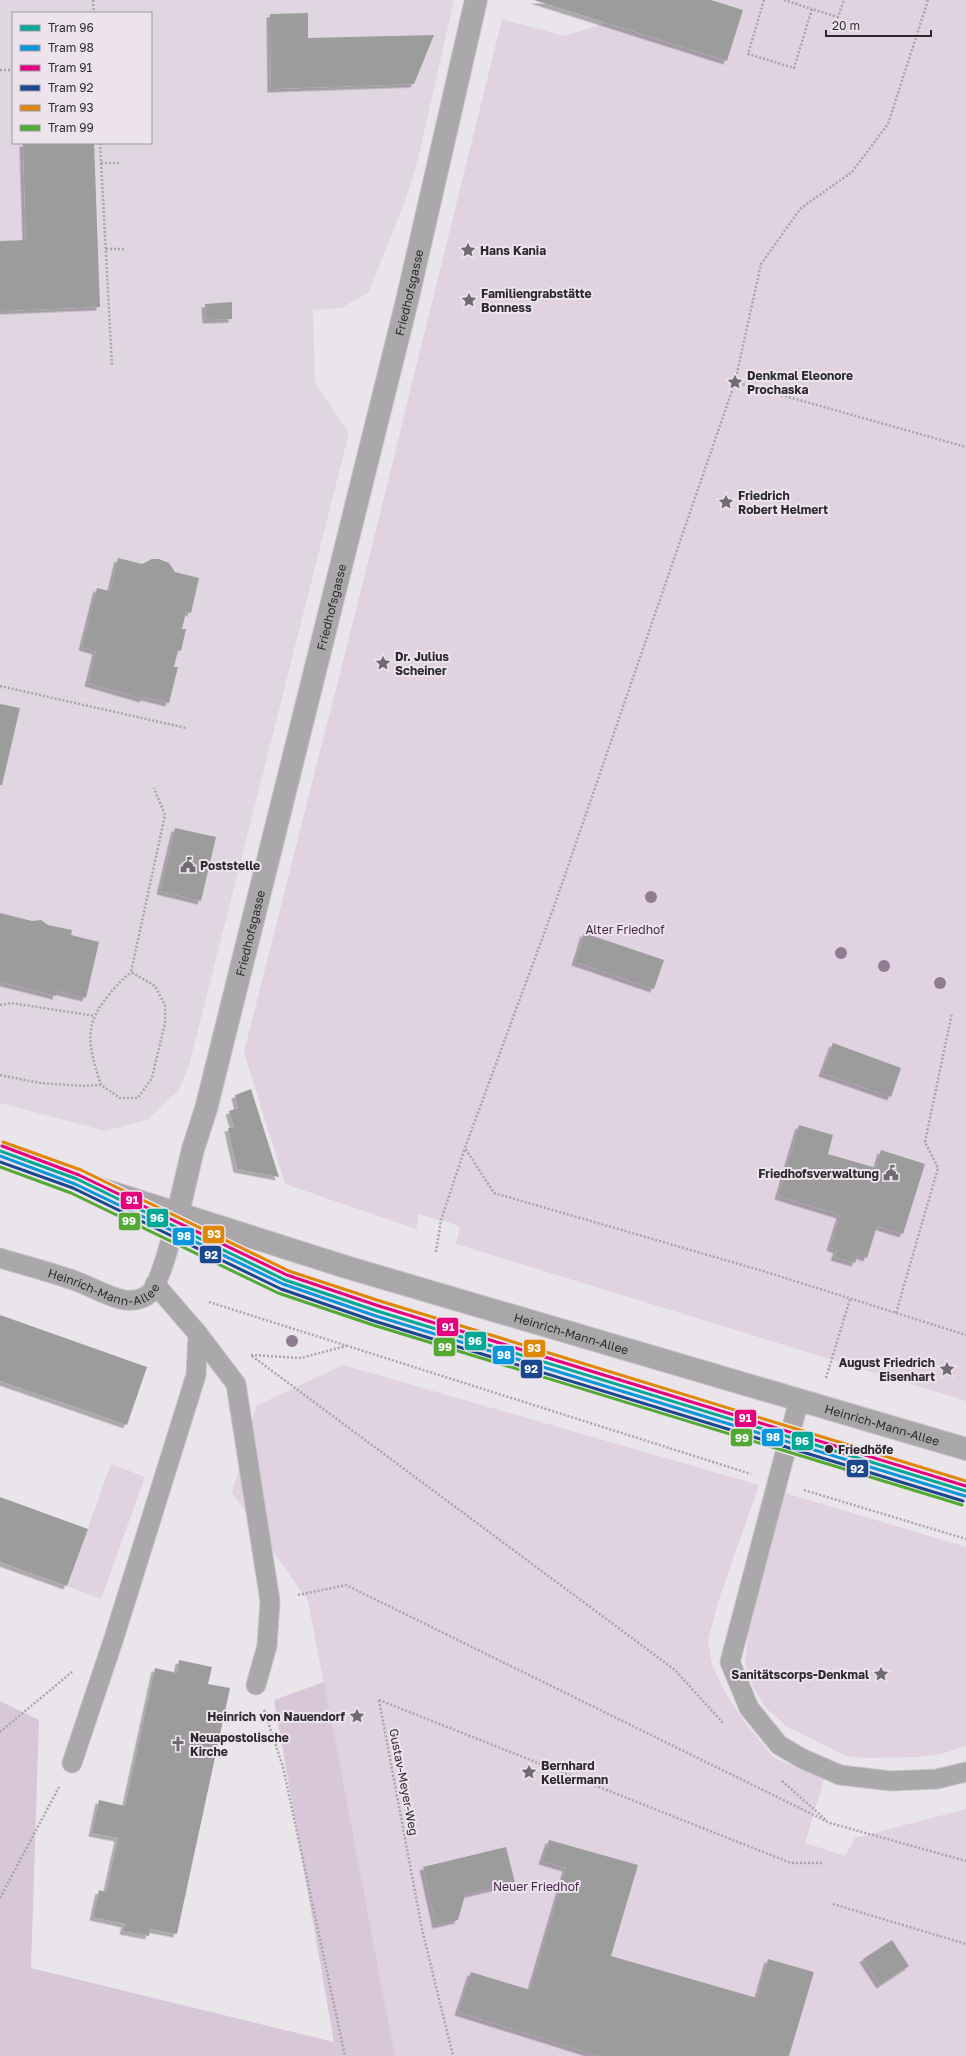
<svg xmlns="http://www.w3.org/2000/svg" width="966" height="2056" viewBox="0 0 966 2056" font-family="'Golos Text',sans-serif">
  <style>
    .built { fill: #e0d6e1; fill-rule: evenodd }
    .green { fill: #e0d2e1 }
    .forest { fill: #d7c7d9 }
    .building { fill: #9c9c9d; filter: url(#shadow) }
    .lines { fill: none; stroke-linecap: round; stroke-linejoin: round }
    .service-casing { stroke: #c7c4c8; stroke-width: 21 }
    .minor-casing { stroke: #c7c4c8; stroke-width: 24 }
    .secondary-casing { stroke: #c7c4c8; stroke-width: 24 }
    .path { stroke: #a8a5a8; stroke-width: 2.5; stroke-dasharray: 2 2; stroke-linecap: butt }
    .service { stroke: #aaa8aa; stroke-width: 19 }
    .minor { stroke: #aaa8aa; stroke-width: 22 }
    .secondary { stroke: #aaa7aa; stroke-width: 22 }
    .tram-1-casing { stroke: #ece3ed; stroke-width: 6 }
    .tram-2-casing { stroke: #ece3ed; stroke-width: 6 }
    .tram-3-casing { stroke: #ece3ed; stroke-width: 6 }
    .tram-4-casing { stroke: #ece3ed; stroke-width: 6 }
    .tram-5-casing { stroke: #ece3ed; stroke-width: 6 }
    .tram-6-casing { stroke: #ece3ed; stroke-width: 6 }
    .tram-1 { stroke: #00a995; stroke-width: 3 }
    .tram-2 { stroke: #0896dd; stroke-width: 3 }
    .tram-3 { stroke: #e5007d; stroke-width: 3 }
    .tram-4 { stroke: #19488e; stroke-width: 3 }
    .tram-5 { stroke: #df8807; stroke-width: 3 }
    .tram-6 { stroke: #52aa32; stroke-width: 3 }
    .tree { fill: #907b92 }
    .stop-dot { fill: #2d2a2e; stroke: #ece3ed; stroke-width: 1.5 }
    .labels { text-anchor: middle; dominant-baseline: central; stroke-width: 4; stroke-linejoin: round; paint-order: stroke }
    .poi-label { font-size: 12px; font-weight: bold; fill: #2d2a2e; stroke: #ece3ed; text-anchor: start }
    .street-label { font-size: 12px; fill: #2d2a2e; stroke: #ece3ed }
    .park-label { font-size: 12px; fill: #46244a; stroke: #ece3ed }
    .stop-label { font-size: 12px; font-weight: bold; fill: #2d2a2e; stroke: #ece3ed; text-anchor: start }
    .line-badge { stroke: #ece3ed; stroke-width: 1.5 }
    .badge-label { font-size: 11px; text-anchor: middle; font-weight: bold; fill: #fff }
  </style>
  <defs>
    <filter id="shadow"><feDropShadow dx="-3.5" dy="3.5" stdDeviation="0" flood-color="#0004"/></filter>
  </defs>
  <rect width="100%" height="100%" fill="#eae5eb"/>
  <path class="built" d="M0 0H454L418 159 405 202 368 293 341 308 313 310 315 383 349 433 189 1066 179 1090 147 1120 105 1131 0 1103ZM13 13H151V143H13Z"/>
  <g class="green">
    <path d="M711 0H966V1401L456 1244 460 1226 419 1214 416 1229 285 1184 244 1052 367 566 502 19 564 36 606 23 727 61 743 10Z"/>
    <path d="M343 1365 759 1485 718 1602 708 1640 712 1665 726 1694 744 1721 773 1757 824 1779 805 1843 845 1856 855 1838 966 1809V2056H395L308 1601 232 1493 256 1406Z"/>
    <path d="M111 1464 145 1477 101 1599 67 1586Z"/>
    <path d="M785 1493 966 1547V1746L941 1754 919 1757 868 1758 846 1756 786 1726 766 1708 754 1689 745 1663 748 1632 752 1603Z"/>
  </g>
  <path class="forest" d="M324 1682 395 2056H0V1701L39 1720 31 1968 334 2042 274 1700Z"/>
  <g class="building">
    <path d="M534 0H711L743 10 727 61Z"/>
    <path d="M308 13V38L434 35 414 84 271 89 270 14Z"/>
    <path d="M23 143H94L100 307 0 311V241L26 240Z"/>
    <path d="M232 302V319L206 320 205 304Z"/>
    <path d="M118 558 142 564 152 559H159L169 563 175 572 199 578 191 613 186 612 182 629H186L181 651 178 650 174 667H178L169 703 144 697 143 699 88 683 96 651 82 647 97 588 110 591Z"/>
    <path d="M0 704 20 708 2 785H0Z"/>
    <path d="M175 828 216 837 201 901 160 891Z"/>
    <path d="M0 913 32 921 41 920 48 925 72 930 71 935 99 942 86 998 57 991 56 996 0 982Z"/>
    <path d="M584 933 664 960 654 989 575 962Z"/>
    <path d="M833 1043 901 1068 891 1097 822 1073Z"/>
    <path d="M251 1089 279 1177 237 1169 228 1128 234 1127 229 1111 238 1108 235 1095Z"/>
    <path d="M799 1125 833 1135 828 1154 876 1168 881 1150 925 1164 903 1234 877 1226 867 1258 858 1255 855 1263 834 1257 837 1250 830 1247 840 1215 778 1196Z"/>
    <path d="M0 1315 147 1367 127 1425 0 1381Z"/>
    <path d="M0 1497 88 1529 67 1586 0 1562Z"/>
    <path d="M179 1660 212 1667 208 1684 230 1688 177 1934 150 1929 149 1936 123 1931 125 1924 93 1917 99 1890 106 1892 118 1838 92 1833 99 1800 125 1806 155 1668 177 1673Z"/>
    <path d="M549 1840 638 1865 611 1956 757 1998 768 1959 814 1972 789 2056H599L458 2012 471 1972 530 1990 566 1868 542 1861Z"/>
    <path d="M506 1847 515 1883 465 1895 458 1920 436 1925 423 1867Z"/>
    <path d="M892 1940 909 1966 880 1985 863 1959Z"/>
  </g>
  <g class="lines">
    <defs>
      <g id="service">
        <path id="s1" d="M0 1258C23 1265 47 1271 70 1279 89 1285 105 1296 124 1300 133 1301 143 1300 150 1293 160 1284 174 1228 178 1213"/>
        <path d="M155 1284 198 1334 236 1384 270 1601 267 1646 256 1685"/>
        <path d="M799 1400 730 1662 749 1708 779 1745 803 1759 840 1775 891 1781 937 1779 966 1772"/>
        <path d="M72 1763 114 1638 196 1375 198 1334"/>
      </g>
      <g id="minor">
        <path id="s2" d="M178 1213 193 1149 206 1109 407 301 476 0"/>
      </g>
      <g id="secondary">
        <path id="s3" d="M0 1157 346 1267 966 1449"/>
      </g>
    </defs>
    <use href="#service" class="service-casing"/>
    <use href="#minor" class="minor-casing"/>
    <use href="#secondary" class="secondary-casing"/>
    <g class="path">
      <path d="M93 0 94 13"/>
      <path d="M764 0 748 54 794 68 812 9 838 17 844 0"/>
      <path d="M784 0 812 9"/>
      <path d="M928 0 888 124 852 172 801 208 761 264 735 382 556 901 465 1148 494 1193 763 1271 966 1335"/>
      <path d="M0 70H13"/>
      <path d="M100 143 112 366"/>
      <path d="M101 163H120"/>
      <path d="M106 249H124"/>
      <path d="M735 382 966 447"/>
      <path d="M0 686 186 728"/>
      <path d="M0 1005 11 1003 95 1016"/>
      <path d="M0 1075 40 1083 83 1086 101 1085 120 1098H138L152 1078 165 1023V1005L155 986 131 972 165 815 154 788"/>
      <path d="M101 1085C95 1066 86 1041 93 1021 98 1005 118 983 131 972"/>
      <path d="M436 1252 441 1220 465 1148"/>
      <path d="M209 1302 751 1474"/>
      <path d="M896 1313 938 1168 925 1142 952 1013"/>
      <path d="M251 1355 301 1358 346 1346"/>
      <path d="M252 1356 675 1670 723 1723"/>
      <path d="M826 1378 850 1299"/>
      <path d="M804 1490 966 1539"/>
      <path d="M298 1595 346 1585 830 1823 966 1861"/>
      <path d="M379 1700 791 1863H822"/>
      <path d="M379 1700 422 1929 453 2056"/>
      <path d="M264 1710 283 1767 345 2056"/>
      <path d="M0 1732 72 1672"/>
      <path d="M782 1781 826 1820"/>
      <path d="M0 1898 59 1787"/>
      <path d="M833 1904 966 1944"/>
    </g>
    <use href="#service" class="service"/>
    <use href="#minor" class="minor"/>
    <use href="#secondary" class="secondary"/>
    <defs>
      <path id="tram-1" d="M0 1151 77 1179 285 1280 377 1311 966 1491"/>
      <path id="tram-2" d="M0 1156 75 1184 283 1284 376 1316 965 1496"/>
      <path id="tram-3" d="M2 1146 79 1175 287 1275 379 1306 966 1486"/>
      <path id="tram-4" d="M0 1162 73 1188 281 1289 374 1321 963 1501"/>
      <path id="tram-5" d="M3 1142 81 1170 289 1271 380 1301 966 1481"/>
      <path id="tram-6" d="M0 1167 71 1193 278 1293 373 1325 962 1505"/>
    </defs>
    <use href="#tram-1" class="tram-1-casing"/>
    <use href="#tram-2" class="tram-2-casing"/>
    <use href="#tram-3" class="tram-3-casing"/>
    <use href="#tram-4" class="tram-4-casing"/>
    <use href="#tram-5" class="tram-5-casing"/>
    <use href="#tram-6" class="tram-6-casing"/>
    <use href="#tram-1" class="tram-1"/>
    <use href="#tram-2" class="tram-2"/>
    <use href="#tram-3" class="tram-3"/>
    <use href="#tram-4" class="tram-4"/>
    <use href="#tram-5" class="tram-5"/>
    <use href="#tram-6" class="tram-6"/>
  </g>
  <g class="tree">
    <circle cx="651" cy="897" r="6"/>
    <circle cx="841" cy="953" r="6"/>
    <circle cx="884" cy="966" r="6"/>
    <circle cx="940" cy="983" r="6"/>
    <circle cx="292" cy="1341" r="6"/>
  </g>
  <defs>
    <symbol id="sight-bare" viewBox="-9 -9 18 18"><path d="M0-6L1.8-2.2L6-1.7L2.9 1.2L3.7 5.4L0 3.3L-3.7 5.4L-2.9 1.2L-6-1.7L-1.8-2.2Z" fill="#6f6b70" stroke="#ece3ed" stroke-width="2.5" paint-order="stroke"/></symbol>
    <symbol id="civic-bare" viewBox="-9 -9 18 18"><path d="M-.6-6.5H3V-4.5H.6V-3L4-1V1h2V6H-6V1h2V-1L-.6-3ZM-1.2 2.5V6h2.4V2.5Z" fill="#6f6b70" stroke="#ece3ed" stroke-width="2.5" paint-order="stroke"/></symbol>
    <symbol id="church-bare" viewBox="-9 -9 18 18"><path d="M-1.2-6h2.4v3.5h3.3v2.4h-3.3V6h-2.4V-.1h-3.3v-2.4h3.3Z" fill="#6f6b70" stroke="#ece3ed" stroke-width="2.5" paint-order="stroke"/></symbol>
  </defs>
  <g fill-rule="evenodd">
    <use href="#sight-bare" x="457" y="239" width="22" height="22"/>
    <use href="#sight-bare" x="458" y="289" width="22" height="22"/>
    <use href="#sight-bare" x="724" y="371" width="22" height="22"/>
    <use href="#sight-bare" x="715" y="491" width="22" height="22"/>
    <use href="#sight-bare" x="372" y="652" width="22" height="22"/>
    <use href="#civic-bare" x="177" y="854" width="22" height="22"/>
    <use href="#civic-bare" x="880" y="1162" width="22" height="22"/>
    <use href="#sight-bare" x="936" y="1358" width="22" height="22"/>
    <use href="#sight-bare" x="870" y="1663" width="22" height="22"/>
    <use href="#sight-bare" x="346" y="1705" width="22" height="22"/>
    <use href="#church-bare" x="167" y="1733" width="22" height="22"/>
    <use href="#sight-bare" x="518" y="1761" width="22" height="22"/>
  </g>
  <circle class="stop-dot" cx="829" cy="1449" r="5"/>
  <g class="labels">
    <g class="poi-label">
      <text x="480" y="250">Hans Kania</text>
      <text x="481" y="293">Familiengrabstätte<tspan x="481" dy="14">Bonness</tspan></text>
      <text x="747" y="375">Denkmal Eleonore<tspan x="747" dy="14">Prochaska</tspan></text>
      <text x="738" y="495">Friedrich<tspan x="738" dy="14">Robert Helmert</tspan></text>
      <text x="395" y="656">Dr. Julius<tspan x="395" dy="14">Scheiner</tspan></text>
      <text x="200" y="865">Poststelle</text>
      <text x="879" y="1173" text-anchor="end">Friedhofsverwaltung</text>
      <text x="935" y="1362" text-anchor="end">August Friedrich<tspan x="935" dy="14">Eisenhart</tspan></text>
      <text x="869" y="1674" text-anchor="end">Sanitätscorps-Denkmal</text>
      <text x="345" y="1716" text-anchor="end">Heinrich von Nauendorf</text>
      <text x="190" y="1737">Neuapostolische<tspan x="190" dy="14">Kirche</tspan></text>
      <text x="541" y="1765">Bernhard<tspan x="541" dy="14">Kellermann</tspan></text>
    </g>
    <g class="street-label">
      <text stroke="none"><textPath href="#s2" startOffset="949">Friedhofsgasse</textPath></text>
      <text stroke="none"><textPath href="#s2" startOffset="625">Friedhofsgasse</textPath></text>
      <text stroke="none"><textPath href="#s2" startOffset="289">Friedhofsgasse</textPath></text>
      <text stroke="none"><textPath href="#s1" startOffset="110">Heinrich-Mann-Allee</textPath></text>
      <text stroke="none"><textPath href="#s3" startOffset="598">Heinrich-Mann-Allee</textPath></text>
      <text stroke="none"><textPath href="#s3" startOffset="922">Heinrich-Mann-Allee</textPath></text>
      <text transform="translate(404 1782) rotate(79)">Gustav-Meyer-Weg</text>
    </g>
    <g class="park-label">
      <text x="625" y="929">Alter Friedhof</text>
      <text x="536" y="1886">Neuer Friedhof</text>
    </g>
    <g class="stop-label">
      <text x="838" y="1449">Friedhöfe</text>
    </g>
  </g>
  <g class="line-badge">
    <rect x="120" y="1191" width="23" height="19" rx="4" fill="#e5007d"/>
    <rect x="146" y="1208" width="23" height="20" rx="4" fill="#00a995"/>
    <rect x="118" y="1212" width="23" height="19" rx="4" fill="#52aa32"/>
    <rect x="202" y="1225" width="23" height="19" rx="4" fill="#df8807"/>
    <rect x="172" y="1227" width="23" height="19" rx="4" fill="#0896dd"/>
    <rect x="199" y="1245" width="23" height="19" rx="4" fill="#19488e"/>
    <rect x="436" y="1317" width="23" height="20" rx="4" fill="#e5007d"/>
    <rect x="464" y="1331" width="23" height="20" rx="4" fill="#00a995"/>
    <rect x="433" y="1337" width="23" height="20" rx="4" fill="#52aa32"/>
    <rect x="523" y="1339" width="23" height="19" rx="4" fill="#df8807"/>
    <rect x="492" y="1345" width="23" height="20" rx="4" fill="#0896dd"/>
    <rect x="520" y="1359" width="23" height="20" rx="4" fill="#19488e"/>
    <rect x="734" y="1409" width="23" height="19" rx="4" fill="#e5007d"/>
    <rect x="761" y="1428" width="23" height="19" rx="4" fill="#0896dd"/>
    <rect x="730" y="1428" width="23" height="19" rx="4" fill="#52aa32"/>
    <rect x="791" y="1431" width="23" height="20" rx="4" fill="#00a995"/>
    <rect x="846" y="1459" width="23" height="19" rx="4" fill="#19488e"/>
  </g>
  <g class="badge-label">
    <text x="132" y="1204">91</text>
    <text x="157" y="1222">96</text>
    <text x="129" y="1225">99</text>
    <text x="214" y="1238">93</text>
    <text x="184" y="1240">98</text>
    <text x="211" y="1259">92</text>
    <text x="448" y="1331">91</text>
    <text x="475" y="1345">96</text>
    <text x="445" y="1351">99</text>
    <text x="534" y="1352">93</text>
    <text x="504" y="1359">98</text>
    <text x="531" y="1373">92</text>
    <text x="745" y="1422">91</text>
    <text x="773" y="1441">98</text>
    <text x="742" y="1442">99</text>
    <text x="802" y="1445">96</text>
    <text x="857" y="1473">92</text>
  </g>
  <rect x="12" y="12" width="140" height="132" fill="#ece3ed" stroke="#a099a1"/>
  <rect x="20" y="25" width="20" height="6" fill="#00a995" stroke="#a099a1"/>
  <text x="48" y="32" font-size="12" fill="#2d2a2e">Tram 96</text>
  <rect x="20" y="45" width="20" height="6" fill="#0896dd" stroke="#a099a1"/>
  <text x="48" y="52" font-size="12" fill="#2d2a2e">Tram 98</text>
  <rect x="20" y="65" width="20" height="6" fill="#e5007d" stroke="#a099a1"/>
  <text x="48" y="72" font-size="12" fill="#2d2a2e">Tram 91</text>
  <rect x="20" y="85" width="20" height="6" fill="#19488e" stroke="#a099a1"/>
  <text x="48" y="92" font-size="12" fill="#2d2a2e">Tram 92</text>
  <rect x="20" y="105" width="20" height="6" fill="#df8807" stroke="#a099a1"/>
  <text x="48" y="112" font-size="12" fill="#2d2a2e">Tram 93</text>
  <rect x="20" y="125" width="20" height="6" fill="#52aa32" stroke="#a099a1"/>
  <text x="48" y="132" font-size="12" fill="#2d2a2e">Tram 99</text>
  <path d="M826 30v6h105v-6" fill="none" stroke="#2d2a2e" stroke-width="2"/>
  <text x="832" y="30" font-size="12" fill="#2d2a2e" stroke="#ece3ed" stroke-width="3" paint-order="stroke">20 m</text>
</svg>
